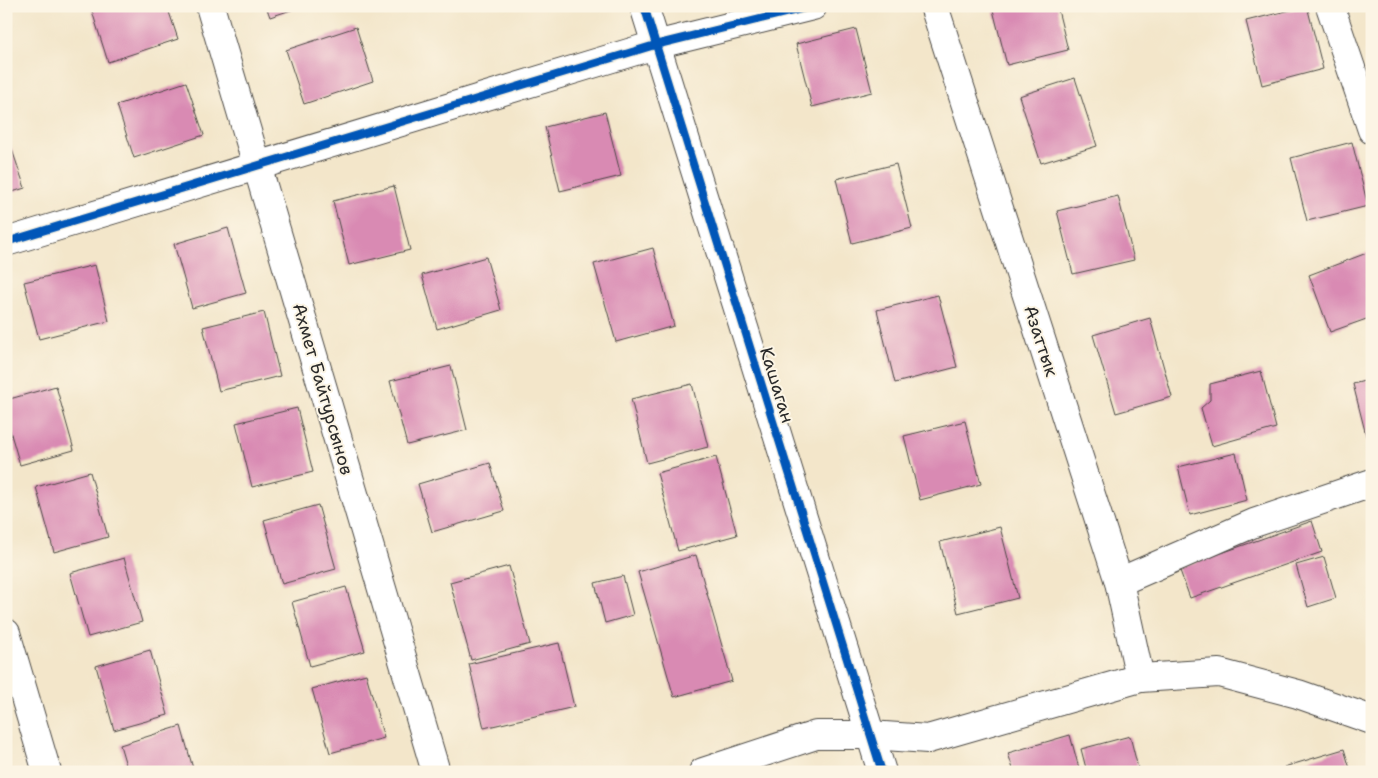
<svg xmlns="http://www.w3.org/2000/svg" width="1378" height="778" viewBox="0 0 1378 778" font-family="'Shantell Sans',sans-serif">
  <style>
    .building { fill: #d98ab3 }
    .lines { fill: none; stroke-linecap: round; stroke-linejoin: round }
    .minor-casing { stroke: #494743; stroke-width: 30 }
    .minor { stroke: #fff; stroke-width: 28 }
    .cycleway-casing { stroke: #fcf5e5; stroke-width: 11 }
    .cycleway { stroke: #0057b8; stroke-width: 8 }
    .labels { text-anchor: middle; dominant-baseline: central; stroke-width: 4; stroke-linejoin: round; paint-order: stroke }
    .street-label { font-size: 18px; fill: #2b2b2b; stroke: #fcf5e5 }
  </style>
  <rect width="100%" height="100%" fill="#fcf5e5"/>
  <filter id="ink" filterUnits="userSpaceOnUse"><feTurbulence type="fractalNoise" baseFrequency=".02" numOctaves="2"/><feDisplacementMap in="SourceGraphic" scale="10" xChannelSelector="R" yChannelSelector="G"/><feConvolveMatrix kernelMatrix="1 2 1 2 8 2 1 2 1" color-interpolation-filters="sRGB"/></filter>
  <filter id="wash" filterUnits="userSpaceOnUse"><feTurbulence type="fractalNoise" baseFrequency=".0096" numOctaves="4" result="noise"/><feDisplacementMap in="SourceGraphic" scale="20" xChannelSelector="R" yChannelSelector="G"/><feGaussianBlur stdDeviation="1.12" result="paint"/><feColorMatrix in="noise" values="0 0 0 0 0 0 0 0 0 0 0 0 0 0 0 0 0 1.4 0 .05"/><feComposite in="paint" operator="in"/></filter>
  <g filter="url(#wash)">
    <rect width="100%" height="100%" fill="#f3e6ca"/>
    <g id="blocks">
      <g class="building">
        <path d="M97 6H167L178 39 108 62 91 8Z"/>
        <path d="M266 6H300V7L270 17Z"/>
        <path d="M992 6H1057L1068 50 1007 65Z"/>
        <path d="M1307 6 1323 69 1262 85 1246 21Z"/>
        <path d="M356 27 373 81 304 104 286 50Z"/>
        <path d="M856 29 872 92 812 107 796 44Z"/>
        <path d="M1075 78 1097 146 1041 163 1019 96Z"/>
        <path d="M186 82 204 135 134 158 117 105Z"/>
        <path d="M605 112 621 176 560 191 545 127Z"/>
        <path d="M6 132 25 188 6 194Z"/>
        <path d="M1352 142 1368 206 1307 221 1291 158Z"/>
        <path d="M896 164 912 228 852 243 836 179Z"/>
        <path d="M394 186 410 250 349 265 333 201Z"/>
        <path d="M1118 196 1134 260 1073 274 1057 211Z"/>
        <path d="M228 228 246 293 192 308 174 244Z"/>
        <path d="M653 248 674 326 616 342 594 264Z"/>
        <path d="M1372 251V317L1330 332 1309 275Z"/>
        <path d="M486 257 501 310 437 329 422 275Z"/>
        <path d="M95 265 109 321 39 339 24 282Z"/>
        <path d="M938 295 957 367 895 383 877 310Z"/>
        <path d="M264 312 280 376 219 391 203 327Z"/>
        <path d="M1150 318 1172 397 1116 413 1093 335Z"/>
        <path d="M451 366 467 430 407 445 390 381Z"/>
        <path d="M1261 371 1276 428 1212 446 1201 408 1210 400V384Z"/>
        <path d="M1372 379V446L1369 447 1353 384Z"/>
        <path d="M692 384 708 447 647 463 631 399Z"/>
        <path d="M56 386 74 450 20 465 6 417V400Z"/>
        <path d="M297 408 313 472 252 487 236 423Z"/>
        <path d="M965 421 981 484 920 500 904 436Z"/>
        <path d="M1236 453 1247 500 1190 515 1178 467Z"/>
        <path d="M716 457 737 535 678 551 657 473Z"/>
        <path d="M490 463 504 511 432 532 418 484Z"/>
        <path d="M90 472 108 537 54 552 36 487Z"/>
        <path d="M318 505 336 569 282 584 264 520Z"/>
        <path d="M1312 521 1322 552 1190 598 1179 568Z"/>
        <path d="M1000 527 1018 598 958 613 940 542Z"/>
        <path d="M696 555 732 681 674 697 638 572Z"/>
        <path d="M1324 557 1336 598 1308 607 1296 565Z"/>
        <path d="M124 558 142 622 88 637 70 573Z"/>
        <path d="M509 566 530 644 471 660 450 582Z"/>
        <path d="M623 576 633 615 605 623 595 583Z"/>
        <path d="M346 587 365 651 310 666 292 602Z"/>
        <path d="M559 643 574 707 484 728 469 664Z"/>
        <path d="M150 650 168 715 114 730 96 666Z"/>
        <path d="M366 674 384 738 330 753 312 689Z"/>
        <path d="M181 726 194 772H128L120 745Z"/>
        <path d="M1070 735 1080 772H1014L1008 753Z"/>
        <path d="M1130 736 1139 772H1087L1081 749Z"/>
        <path d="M1344 749 1351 772H1286L1284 767Z"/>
      </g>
    </g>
  </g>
  <g filter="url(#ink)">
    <use href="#blocks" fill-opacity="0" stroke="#494743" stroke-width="1"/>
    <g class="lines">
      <defs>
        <g id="minor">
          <path d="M210 6 436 772"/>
          <path d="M644 6 882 772"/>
          <path d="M934 6 1119 582 1140 678"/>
          <path d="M1330 6 1372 130"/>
          <path d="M6 242 655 45 813 6"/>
          <path d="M1119 582 1254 523 1372 483"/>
          <path d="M6 633 47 772"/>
          <path d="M703 772 816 735H870L928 739 1140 678 1219 673 1298 694 1372 720"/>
        </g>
      </defs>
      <use href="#minor" class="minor-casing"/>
      <use href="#minor" class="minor"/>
      <defs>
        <g id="cycleway">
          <path d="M644 6 882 772"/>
          <path d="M6 242 655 45 813 6"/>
        </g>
      </defs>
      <use href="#cycleway" class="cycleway-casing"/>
      <use href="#cycleway" class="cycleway"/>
    </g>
  </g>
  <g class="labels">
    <g class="street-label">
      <text transform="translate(1041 341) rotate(72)">Азаттык</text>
      <text transform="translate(777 385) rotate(73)">Кашаган</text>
      <text transform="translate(323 389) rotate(74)">Ахмет Байтурсынов</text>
    </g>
  </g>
  <rect width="1378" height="778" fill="none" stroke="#fcf5e5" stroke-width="25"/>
</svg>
